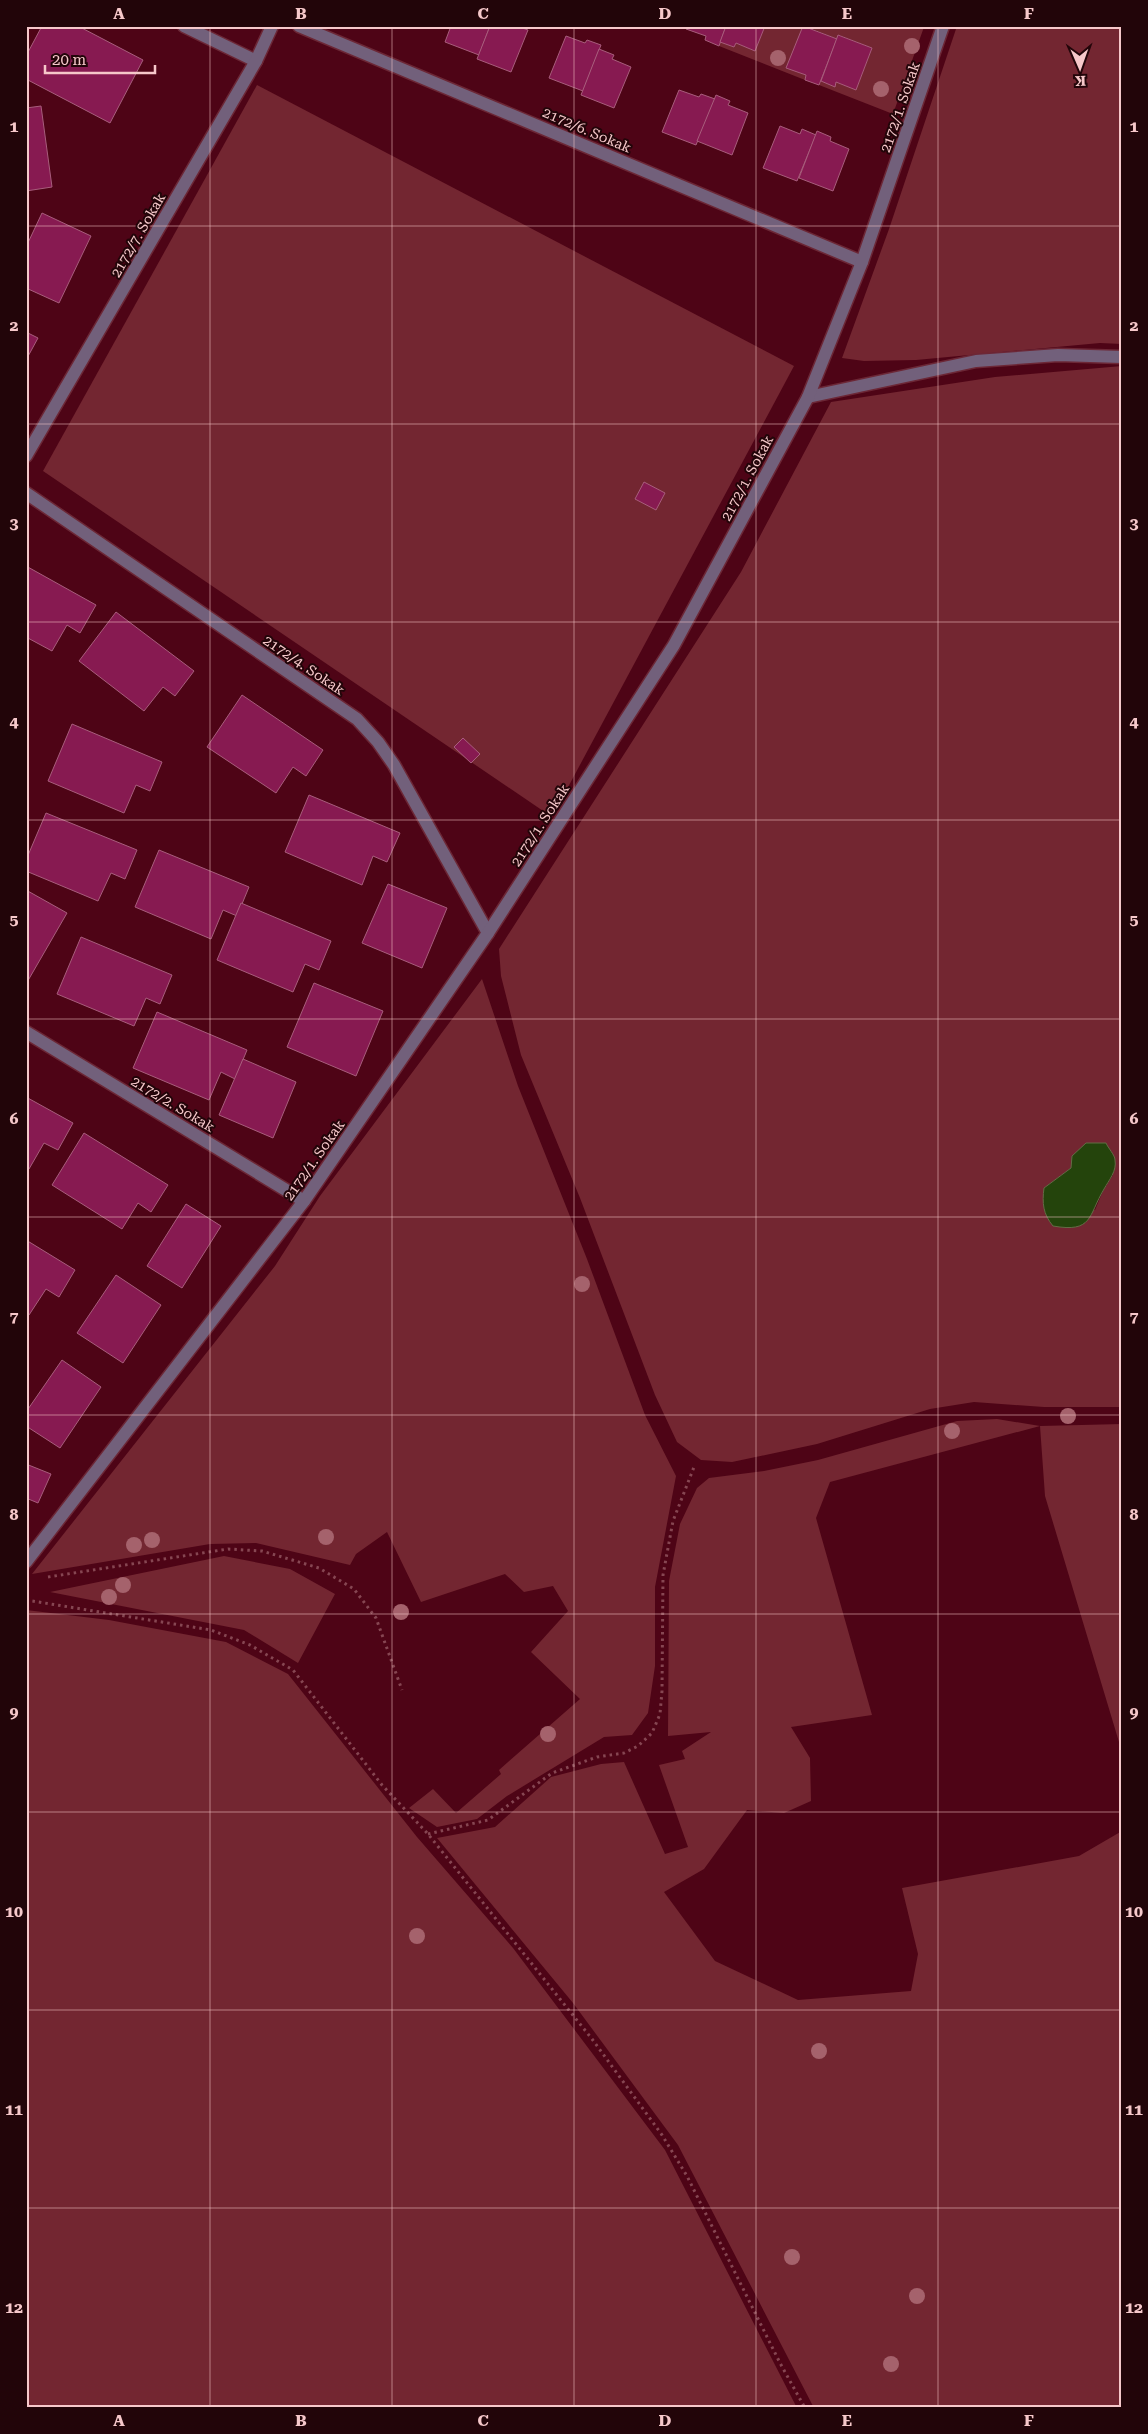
<svg xmlns="http://www.w3.org/2000/svg" width="1148" height="2434" viewBox="0 0 1148 2434" font-family="'Roboto Serif',serif">
  <style>
    .green { fill: #732631; fill-rule: evenodd }
    .water { fill: #24440c; stroke: #636c45 }
    .building { fill: #871a51; stroke: #a85d7c }
    .lines { fill: none; stroke-linecap: round; stroke-linejoin: round }
    .minor-casing { stroke: #6c2736; stroke-width: 15 }
    .path { stroke: #864652; stroke-width: 3; stroke-dasharray: 2.5 4; stroke-linecap: butt }
    .minor { stroke: #72607b; stroke-width: 12 }
    .tree { fill: #a5626c }
    .grid { fill: none; stroke: #f6c8ca; stroke-width: 1; stroke-opacity: 0.55 }
    .labels { text-anchor: middle; dominant-baseline: central; stroke-width: 4; stroke-linejoin: round; paint-order: stroke }
    .street-label { font-size: 14px; fill: #f6c8ca; stroke: #220509 }
    .neatline { fill: none; stroke: #f6c8ca; stroke-width: 2 }
    .grid-label { font-size: 16px; text-anchor: middle; font-weight: bold; fill: #f6c8ca }
  </style>
  <rect width="100%" height="100%" fill="#4e0416"/>
  <g class="green">
    <path d="M765 26H803L787 68 806 75 805 80 719 46 720 42 734 47 736 43 755 51Z"/>
    <path d="M811 26 924 27 893 114 819 85 821 81 835 86 836 82 856 90 872 48 839 35 837 39 810 28Z"/>
    <path d="M957 26H1122V344L1100 343 916 360 864 361 842 358 889 229Z"/>
    <path d="M257 85 794 366 552 817 43 471Z"/>
    <path d="M1122 366V1407H1044L974 1402 930 1409 817 1444 732 1462 701 1460 677 1442 655 1395 580 1198 521 1055 501 976 499 949 741 572 831 402 995 377ZM1071 1168 1113 1175 1103 1191 1095 1210 1044 1188Z"/>
    <path d="M482 979 518 1086 587 1259 645 1415 676 1476 655 1587V1666L648 1713 632 1735 604 1737 507 1796 477 1819 437 1827 409 1808 433 1789 456 1813 501 1774 499 1770 580 1699 531 1652 568 1611 553 1586 524 1592 505 1574 421 1602 387 1532 356 1554 350 1565 256 1543 210 1544 32 1574 275 1266 320 1196Z"/>
    <path d="M997 1419 1040 1426 1122 1424V1752L1045 1496 1040 1426 830 1482 816 1518 872 1715 791 1727 810 1758 811 1801 784 1813 747 1810 704 1869 664 1892 715 1961 798 2000 911 1991 918 1954 902 1888 1079 1856 1122 1831V2408H814L678 2145 573 2003 437 1838 495 1827 551 1777 601 1764 624 1762 665 1854 688 1847 659 1765 685 1759 682 1751 711 1732 668 1736 669 1581 680 1524 697 1488 709 1478 764 1471 818 1460 957 1421Z"/>
    <path d="M224 1556 290 1569 335 1594 298 1663 244 1630 50 1592Z"/>
    <path d="M26 1610 109 1620 226 1642 288 1674 417 1837 513 1948 665 2150 797 2408H26Z"/>
  </g>
  <path class="water" d="M1086 1143H1106C1108 1148 1115 1155 1115 1160 1117 1171 1109 1180 1104 1189 1088 1216 1093 1233 1053 1226 1043 1214 1042 1203 1044 1188L1071 1168 1072 1156Z"/>
  <g class="building">
    <path d="M42 26H78L143 60 110 123 26 79V56Z"/>
    <path d="M451 26H490L479 55 445 42Z"/>
    <path d="M490 26H517L528 30 511 72 477 59Z"/>
    <path d="M687 26H726L719 46 705 40 706 36 686 29Z"/>
    <path d="M726 26H765L755 51 736 43 734 47 720 42Z"/>
    <path d="M803 26 837 39 819 85 805 80 806 75 786 68Z"/>
    <path d="M838 35 872 48 856 90 836 82 835 87 821 81Z"/>
    <path d="M566 36 585 43 587 40 601 45 583 91 549 78Z"/>
    <path d="M599 49 614 55 612 59 631 67 614 108 581 95Z"/>
    <path d="M679 90 699 97 701 94 715 99 696 145 662 132Z"/>
    <path d="M716 95 730 101 728 105 748 113 732 155 697 141Z"/>
    <path d="M41 106 52 187 26 191V108Z"/>
    <path d="M780 126 800 134 802 129 816 135 797 181 763 168Z"/>
    <path d="M817 131 831 137 830 141 849 149 833 191 799 178Z"/>
    <path d="M42 213 91 236 59 303 26 288V247Z"/>
    <path d="M26 332 38 338 26 360Z"/>
    <path d="M644 482 665 493 656 510 635 499Z"/>
    <path d="M26 566 96 605 80 633 67 625 52 651 26 637Z"/>
    <path d="M116 612 194 671 175 696 163 687 144 711 79 661Z"/>
    <path d="M242 695 323 750 306 776 293 767 276 793 207 747Z"/>
    <path d="M72 724 162 762 150 791 136 785 124 813 48 781Z"/>
    <path d="M463 738 480 754 471 763 454 747Z"/>
    <path d="M309 795 400 833 387 862 373 856 362 885 285 852Z"/>
    <path d="M46 813 137 850 125 879 111 873 98 901 26 871V860Z"/>
    <path d="M159 850 249 887 237 916 223 910 211 939 135 907Z"/>
    <path d="M388 884 447 908 422 968 362 943Z"/>
    <path d="M26 890 67 913 26 984Z"/>
    <path d="M241 903 331 941 319 970 305 964 293 992 217 960Z"/>
    <path d="M81 937 172 975 160 1004 146 998 134 1026 57 994Z"/>
    <path d="M314 983 383 1011 356 1076 287 1047Z"/>
    <path d="M157 1012 247 1050 235 1079 221 1072 209 1100 133 1068Z"/>
    <path d="M243 1059 296 1082 273 1138 219 1115Z"/>
    <path d="M26 1097 73 1123 58 1150 44 1143 29 1169 26 1168Z"/>
    <path d="M84 1133 168 1185 151 1212 138 1203 122 1229 52 1185Z"/>
    <path d="M186 1204 221 1226 182 1288 147 1266Z"/>
    <path d="M26 1240 75 1270 59 1297 46 1289 29 1315 26 1313Z"/>
    <path d="M116 1275 161 1305 123 1363 77 1333Z"/>
    <path d="M62 1360 101 1387 60 1448 26 1426V1412Z"/>
    <path d="M26 1464 51 1474 38 1503 26 1498Z"/>
  </g>
  <g class="lines">
    <defs>
      <g id="minor">
        <path d="M184 26 256 61"/>
        <path d="M299 26 862 262"/>
        <path d="M808 397 976 361 1058 355 1122 357"/>
        <path d="M26 456 256 61 272 26"/>
        <path d="M26 493 357 719 378 742 394 765 488 933"/>
        <path d="M26 1032 304 1201"/>
        <path d="M26 1562 304 1201 488 933 674 645 808 397 862 262 943 26"/>
      </g>
    </defs>
    <use href="#minor" class="minor-casing"/>
    <g class="path">
      <path d="M48 1577 228 1549 262 1551 319 1568 354 1589 376 1618 402 1690"/>
      <path d="M26 1600 211 1630 250 1645 293 1670 382 1785 428 1834 592 2039 662 2135 687 2176 780 2363 805 2408"/>
      <path d="M428 1834 488 1820 552 1773 597 1757 624 1753 638 1746 652 1733 660 1714 662 1691 663 1575 673 1521 694 1467"/>
    </g>
    <use href="#minor" class="minor"/>
  </g>
  <g class="tree">
    <circle cx="912" cy="46" r="8"/>
    <circle cx="778" cy="58" r="8"/>
    <circle cx="881" cy="89" r="8"/>
    <circle cx="582" cy="1284" r="8"/>
    <circle cx="1068" cy="1416" r="8"/>
    <circle cx="952" cy="1431" r="8"/>
    <circle cx="326" cy="1537" r="8"/>
    <circle cx="152" cy="1540" r="8"/>
    <circle cx="134" cy="1545" r="8"/>
    <circle cx="123" cy="1585" r="8"/>
    <circle cx="109" cy="1597" r="8"/>
    <circle cx="401" cy="1612" r="8"/>
    <circle cx="548" cy="1734" r="8"/>
    <circle cx="417" cy="1936" r="8"/>
    <circle cx="819" cy="2051" r="8"/>
    <circle cx="792" cy="2257" r="8"/>
    <circle cx="917" cy="2296" r="8"/>
    <circle cx="891" cy="2364" r="8"/>
  </g>
  <path class="grid" d="M210 26V2408M392 26V2408M574 26V2408M756 26V2408M938 26V2408M26 226H1122M26 424H1122M26 622H1122M26 820H1122M26 1019H1122M26 1217H1122M26 1415H1122M26 1614H1122M26 1812H1122M26 2010H1122M26 2208H1122"/>
  <g class="labels">
    <g class="street-label">
      <text transform="translate(900 107) rotate(-71)">2172/1. Sokak</text>
      <text transform="translate(587 130) rotate(23)">2172/6. Sokak</text>
      <text transform="translate(138 235) rotate(-60)">2172/7. Sokak</text>
      <text transform="translate(747 478) rotate(-62)">2172/1. Sokak</text>
      <text transform="translate(304 665) rotate(34)">2172/4. Sokak</text>
      <text transform="translate(540 825) rotate(-57)">2172/1. Sokak</text>
      <text transform="translate(173 1104) rotate(31)">2172/2. Sokak</text>
      <text transform="translate(314 1160) rotate(-55)">2172/1. Sokak</text>
    </g>
  </g>
  <rect width="1148" height="2434" fill="none" stroke="#220509" stroke-width="55"/>
  <g transform="translate(1080 68) rotate(178)" stroke="#220509" stroke-width="4" paint-order="stroke">
  <path d="M0-4L9 19L0 12L-9 19Z" fill="#f6c8ca"/>
  <text y="-8" font-size="14" font-weight="bold" text-anchor="middle" fill="#f6c8ca">K</text>
  </g>
  <path d="M45 65v8h110v-8" fill="none" stroke="#f6c8ca" stroke-width="2.5"/>
  <text x="52" y="65" font-size="15" fill="#f6c8ca" stroke="#220509" stroke-width="4" paint-order="stroke">20 m</text>
  <rect x="28" y="28" width="1092" height="2378" class="neatline"/>
  <g class="grid-label">
    <text x="119" y="19">A</text>
    <text x="301" y="19">B</text>
    <text x="483" y="19">C</text>
    <text x="665" y="19">D</text>
    <text x="847" y="19">E</text>
    <text x="1029" y="19">F</text>
    <text x="14" y="132">1</text>
    <text x="1134" y="132">1</text>
    <text x="14" y="331">2</text>
    <text x="1134" y="331">2</text>
    <text x="14" y="529">3</text>
    <text x="1134" y="529">3</text>
    <text x="14" y="727">4</text>
    <text x="1134" y="727">4</text>
    <text x="14" y="925">5</text>
    <text x="1134" y="925">5</text>
    <text x="14" y="1124">6</text>
    <text x="1134" y="1124">6</text>
    <text x="14" y="1322">7</text>
    <text x="1134" y="1322">7</text>
    <text x="14" y="1520">8</text>
    <text x="1134" y="1520">8</text>
    <text x="14" y="1718">9</text>
    <text x="1134" y="1718">9</text>
    <text x="14" y="1917">10</text>
    <text x="1134" y="1917">10</text>
    <text x="14" y="2115">11</text>
    <text x="1134" y="2115">11</text>
    <text x="14" y="2313">12</text>
    <text x="1134" y="2313">12</text>
    <text x="119" y="2426">A</text>
    <text x="301" y="2426">B</text>
    <text x="483" y="2426">C</text>
    <text x="665" y="2426">D</text>
    <text x="847" y="2426">E</text>
    <text x="1029" y="2426">F</text>
  </g>
</svg>
